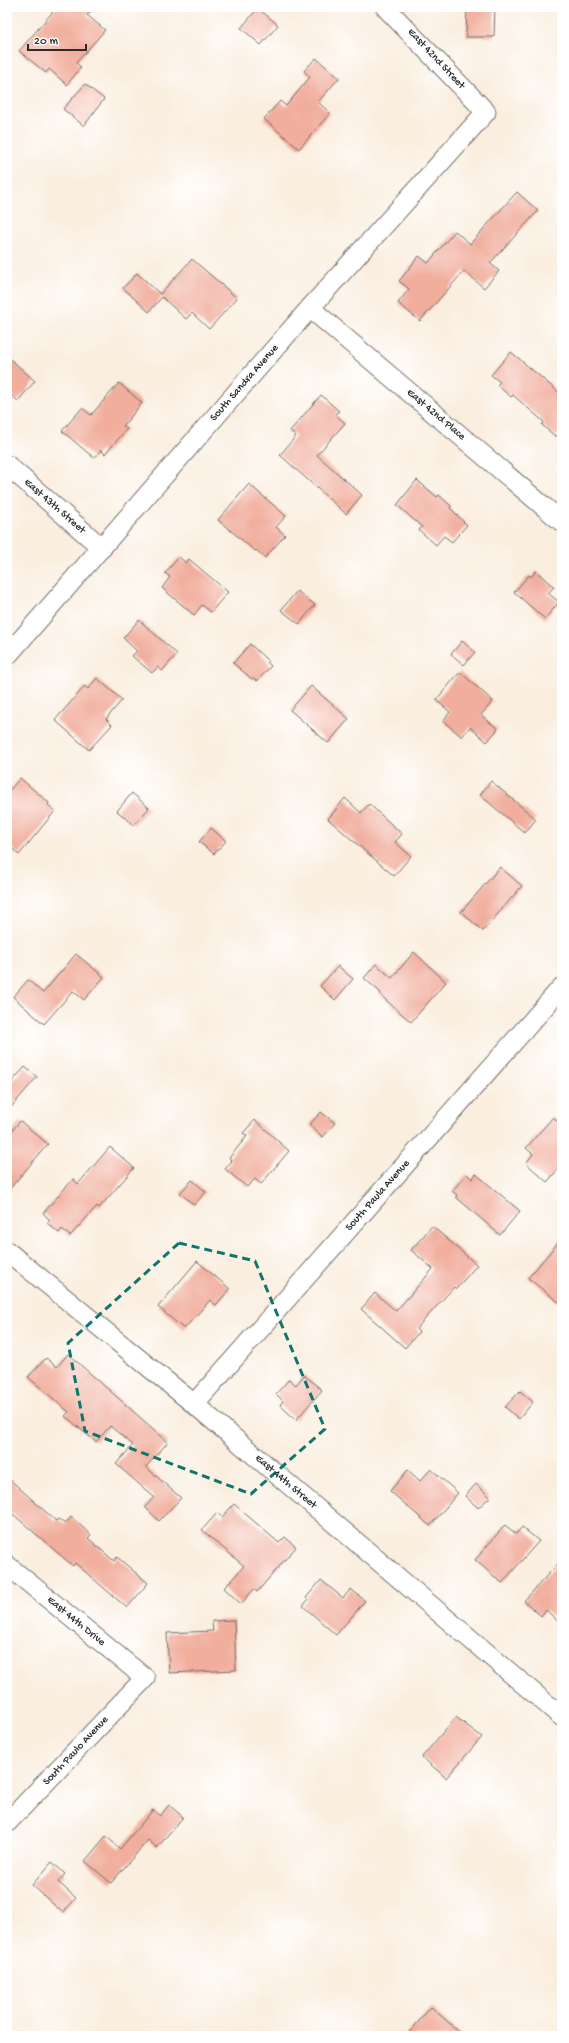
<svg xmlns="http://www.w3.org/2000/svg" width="569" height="2043" viewBox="0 0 569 2043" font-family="'Gochi Hand',sans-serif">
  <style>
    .building { fill: #f1ae9d }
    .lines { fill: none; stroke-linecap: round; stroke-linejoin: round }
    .minor-casing { stroke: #736f6a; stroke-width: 21 }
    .minor { stroke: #fff; stroke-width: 19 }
    .marked { fill: none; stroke: #0f766e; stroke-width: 3; stroke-dasharray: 8 5; stroke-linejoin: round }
    .labels { text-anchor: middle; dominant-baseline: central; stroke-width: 3.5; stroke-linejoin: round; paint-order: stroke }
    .street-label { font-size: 11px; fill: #2b2b2b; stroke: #fff }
  </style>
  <rect width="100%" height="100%" fill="#fff"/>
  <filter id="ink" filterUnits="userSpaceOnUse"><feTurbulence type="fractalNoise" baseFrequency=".025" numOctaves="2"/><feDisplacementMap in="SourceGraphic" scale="8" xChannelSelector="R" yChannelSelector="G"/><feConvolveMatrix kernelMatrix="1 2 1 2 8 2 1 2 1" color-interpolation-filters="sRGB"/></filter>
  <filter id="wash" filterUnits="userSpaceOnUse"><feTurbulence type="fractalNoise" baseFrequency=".012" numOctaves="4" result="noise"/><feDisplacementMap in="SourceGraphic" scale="16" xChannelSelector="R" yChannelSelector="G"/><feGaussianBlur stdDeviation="0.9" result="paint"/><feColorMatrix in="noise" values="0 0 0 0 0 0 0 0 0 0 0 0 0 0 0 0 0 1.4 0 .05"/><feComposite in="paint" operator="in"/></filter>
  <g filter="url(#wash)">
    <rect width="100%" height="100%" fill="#faeedf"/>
    <g id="blocks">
      <g class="building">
        <path d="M57 7H95L87 15 105 30 76 63 81 67 67 85 49 69 46 73 19 51Z"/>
        <path d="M467 7H495L494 37H466Z"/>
        <path d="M258 8 278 25 261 45 241 28Z"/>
        <path d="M316 58 339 78 318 102 330 113 299 149 264 119 280 101 286 106 310 77 304 71Z"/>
        <path d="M85 84 104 99 84 126 63 109Z"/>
        <path d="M517 192 538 211 490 263 499 271 484 288 464 271 420 321 398 303 409 289 399 281 419 256 428 263 455 231 470 244Z"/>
        <path d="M192 259 237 298 209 329 192 313 186 319 162 297 149 312 123 288 137 273 160 294Z"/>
        <path d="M511 352 562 395V428L556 437 542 425 544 422 513 395 511 397 497 385 500 382 491 375Z"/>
        <path d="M7 356 35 381 18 401 7 392Z"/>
        <path d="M119 383 142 403 123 426 127 429 105 454 101 450 94 458 62 431 82 408 91 415Z"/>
        <path d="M321 395 339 411 335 414 345 423 317 455 362 495 346 514 280 455 296 436 290 431Z"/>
        <path d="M417 480 437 497 439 495 451 506 450 508 467 525 452 542 444 536 436 545 419 530 422 527 397 505Z"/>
        <path d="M249 484 286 516 276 527 285 535 265 558 256 550 255 551 218 520Z"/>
        <path d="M179 557 186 563 189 559 228 592 211 612 202 605 194 615 162 588 170 577 165 573Z"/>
        <path d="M536 571 554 587 548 593 559 602 545 619 514 592 529 575 531 577Z"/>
        <path d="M297 591 315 605 299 624 281 610Z"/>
        <path d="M139 620 177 654 162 671 158 667 152 673 132 656 137 651 123 638Z"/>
        <path d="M462 641 475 652 464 665 451 654Z"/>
        <path d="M250 644 268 661 267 662 271 666 257 681 254 678 252 679 233 663Z"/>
        <path d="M460 672 493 701 481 715 498 729 487 742 470 727 462 737 443 721 450 712 436 700Z"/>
        <path d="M97 678 122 700 106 719 112 725 89 750 55 720 85 686 88 689Z"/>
        <path d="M311 686 349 719 328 743 290 710Z"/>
        <path d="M20 778 49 803 48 805 55 811 19 855 7 844V793Z"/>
        <path d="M491 781 536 819 525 833 480 795Z"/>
        <path d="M132 793 149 808 134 825 117 811Z"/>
        <path d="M345 798 361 813 369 804 402 834 395 842 411 856 394 876 328 819Z"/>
        <path d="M211 828 226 841 214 854 199 842Z"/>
        <path d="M500 867 522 886 483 931 461 912Z"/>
        <path d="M414 952 446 982 411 1022 379 994 381 993 364 978 376 964 392 978Z"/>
        <path d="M76 954 104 977 84 1000 73 991 44 1024 13 997 28 980 43 993Z"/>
        <path d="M338 966 353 979 335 1000 320 986Z"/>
        <path d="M25 1067 37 1077 7 1112V1087Z"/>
        <path d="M321 1112 335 1123 323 1137 309 1125Z"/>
        <path d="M553 1117 562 1125V1165L547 1182 526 1163 533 1154 526 1148Z"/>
        <path d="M255 1120 289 1151 261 1184 255 1179 247 1187 225 1169 232 1161 229 1158 247 1136 243 1133Z"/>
        <path d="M20 1121 48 1144 7 1192V1137Z"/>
        <path d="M110 1147 134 1168 99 1208 97 1206 70 1236 62 1229 59 1233 47 1223 50 1220 43 1213 73 1179 78 1184Z"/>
        <path d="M467 1174 472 1179 476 1174 520 1211 500 1235 456 1197 457 1195 452 1191Z"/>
        <path d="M192 1180 206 1192 194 1205 180 1193Z"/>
        <path d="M432 1226 477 1265 456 1289 454 1287 416 1329 419 1332 405 1348 361 1309 375 1293 396 1311 433 1269 411 1250Z"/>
        <path d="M562 1238V1305L528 1278Z"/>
        <path d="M197 1261 230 1289 216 1305 210 1300 184 1329 158 1307Z"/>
        <path d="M68 1354 168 1442 146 1467 181 1498 159 1521 145 1507 154 1497 116 1464 133 1445 110 1426 96 1442 65 1416 69 1412 28 1377 46 1358 57 1367Z"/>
        <path d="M304 1375 322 1390 296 1420 280 1405 283 1401 276 1394 289 1379 296 1385Z"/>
        <path d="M520 1391 533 1402 519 1419 505 1407Z"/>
        <path d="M431 1469 458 1493 430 1526 390 1491 408 1470 420 1481Z"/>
        <path d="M7 1477 56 1521 58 1519 65 1524 71 1517 91 1535 88 1538 114 1561 117 1557 148 1583 127 1608 75 1563 73 1566 7 1509Z"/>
        <path d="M476 1484 490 1497 478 1508 465 1496Z"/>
        <path d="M234 1504 279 1543 285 1537 296 1547 257 1592 254 1589 241 1604 224 1588 244 1566 202 1530 217 1513 222 1517Z"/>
        <path d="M505 1525 516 1534 522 1527 539 1541 502 1583 475 1560Z"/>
        <path d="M562 1559V1625L546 1610 541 1616 524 1601Z"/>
        <path d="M321 1580 343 1598 351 1589 365 1601 336 1635 303 1606 308 1600 306 1598Z"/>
        <path d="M234 1620 236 1670 169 1673 167 1633 213 1631 212 1621Z"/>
        <path d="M456 1717 482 1737 446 1778 422 1757Z"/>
        <path d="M169 1805 183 1817 157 1848 148 1840 111 1883 85 1861 106 1836 120 1849 153 1810 160 1816Z"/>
        <path d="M52 1862 65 1874 58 1882 76 1898 63 1913 32 1885Z"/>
        <path d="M431 2007 464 2036H406Z"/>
      </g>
    </g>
  </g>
  <g filter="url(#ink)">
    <use href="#blocks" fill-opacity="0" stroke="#736f6a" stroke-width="1"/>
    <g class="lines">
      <defs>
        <g id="minor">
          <path id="s1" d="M310 308 562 522"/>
          <path id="s2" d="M7 465 102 548"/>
          <path id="s3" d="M7 656 310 308 486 112 385 7"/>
          <path id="s4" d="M7 1251 194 1404 562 1717"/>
          <path id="s5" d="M194 1404 562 987"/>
          <path id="s6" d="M7 1565 145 1678 7 1823"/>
        </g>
      </defs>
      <use href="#minor" class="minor-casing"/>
      <use href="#minor" class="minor"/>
    </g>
  </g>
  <path class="marked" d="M179 1243 255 1261 325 1429 251 1494 85 1431 68 1343Z"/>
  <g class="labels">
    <g class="street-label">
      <text transform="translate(436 59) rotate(47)">East 42nd Street</text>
      <text stroke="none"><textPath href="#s3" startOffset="362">South Sandra Avenue</textPath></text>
      <text stroke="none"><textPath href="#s1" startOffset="165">East 42nd Place</textPath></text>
      <text stroke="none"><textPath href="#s2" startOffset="63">East 43th Street</textPath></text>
      <text stroke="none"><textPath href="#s5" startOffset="278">South Paula Avenue</textPath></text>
      <text stroke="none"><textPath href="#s4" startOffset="362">East 44th Street</textPath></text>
      <text stroke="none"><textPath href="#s6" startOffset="89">East 44th Drive</textPath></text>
      <text transform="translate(76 1751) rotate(-47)">South Paulo Avenue</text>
    </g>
  </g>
  <rect width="569" height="2043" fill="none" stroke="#fff" stroke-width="24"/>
  <path d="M28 44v6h58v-6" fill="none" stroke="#2b2b2b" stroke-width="2"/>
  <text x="34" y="44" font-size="12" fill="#2b2b2b" stroke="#ffffff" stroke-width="3" paint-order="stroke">20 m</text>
</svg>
